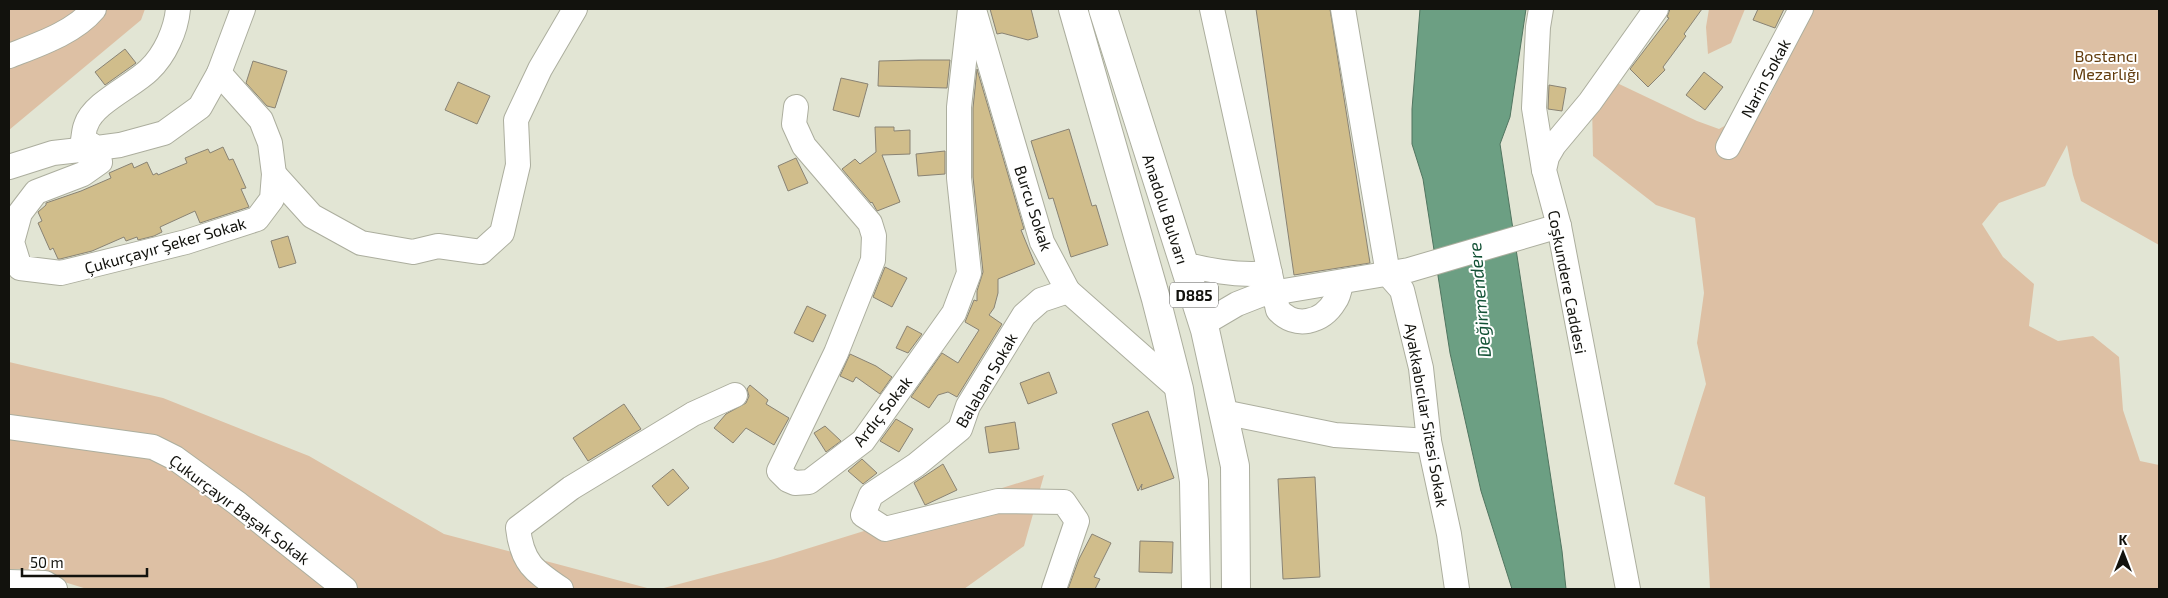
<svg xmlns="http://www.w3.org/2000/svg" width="2168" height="598" viewBox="0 0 2168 598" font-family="'Exo 2',sans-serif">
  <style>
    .green { fill: #ddc0a4 }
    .water { fill: #6c9f83; stroke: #517560 }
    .building { fill: #d0bd8b; stroke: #898374 }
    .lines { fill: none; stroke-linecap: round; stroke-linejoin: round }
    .minor-casing { stroke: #acae9e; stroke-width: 26 }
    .highway-casing { stroke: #acae9e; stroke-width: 30 }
    .minor { stroke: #fff; stroke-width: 24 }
    .highway { stroke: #fff; stroke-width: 28 }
    .labels { text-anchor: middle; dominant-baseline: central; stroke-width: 4; stroke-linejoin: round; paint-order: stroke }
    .shield { fill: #fff; stroke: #595956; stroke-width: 1 }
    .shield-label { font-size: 15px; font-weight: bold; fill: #12120d }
    .park-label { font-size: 16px; fill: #623c0d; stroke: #fff }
    .street-label { font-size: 16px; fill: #12120d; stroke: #fff }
    .water-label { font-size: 18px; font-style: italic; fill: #125135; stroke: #fff }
  </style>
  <rect width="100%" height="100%" fill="#e2e5d4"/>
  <g class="green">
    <path d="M9 9H145L141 20 9 130Z"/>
    <path d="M1709 9H1745L1731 43 1708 54 1706 27Z"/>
    <path d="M1813 9H2159V245L2081 201 2073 175 2067 145 2045 186 1999 203 1982 224 2003 257 2034 284 2029 326 2058 341 2093 336 2119 357 2123 410 2140 461 2159 465V589H1710L1705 497 1674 484 1706 384 1697 343 1704 293 1695 218 1656 205 1593 156 1592 102 1617 83 1697 121 1719 129 1767 102Z"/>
    <path d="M9 362 163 398 309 456 444 534 651 589H87L22 569H9Z"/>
    <path d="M1044 475 1024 546 964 589H660L774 559Z"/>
  </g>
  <path class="water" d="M1420 9H1526L1510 117 1500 144 1562 551 1566 589H1512L1481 491 1450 353 1423 179 1412 144V109Z"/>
  <g class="building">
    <path d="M990 9H1031L1038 37 1028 40 1002 33 997 34Z"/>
    <path d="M1256 9H1330L1370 263 1294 275Z"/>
    <path d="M1670 9H1702L1684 34 1686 36 1663 67 1665 70 1648 87 1630 69 1669 18 1667 17Z"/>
    <path d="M1758 9H1784L1775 28 1753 20Z"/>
    <path d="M125 49 136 63 105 85 95 72Z"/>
    <path d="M919 60H950L947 88 878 86 879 61Z"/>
    <path d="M253 61 287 71 275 108 267 106 246 83Z"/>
    <path d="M977 69 1024 229 1021 230 1035 264 998 279V293L994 308 989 315 1002 324 957 397 948 392 938 395 929 408 911 397 942 353 958 363 979 330 965 322 974 300 977 301V291L983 272 973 177V108Z"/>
    <path d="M1704 72 1723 87 1705 110 1686 95Z"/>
    <path d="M841 78 868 84 859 117 833 110Z"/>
    <path d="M458 82 490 96 477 124 445 110Z"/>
    <path d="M1549 85 1566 88 1562 111 1548 109Z"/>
    <path d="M875 127H894V131L910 130V154L882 155 900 202 877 211 872 202 871 203 842 169 855 159 860 164 876 152Z"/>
    <path d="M1069 129 1092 206 1096 205 1108 245 1071 257 1053 198 1049 199 1031 141Z"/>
    <path d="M223 147 229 160 233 159 246 188 241 189 249 207 200 223 195 211 160 227 162 232 154 236 138 240 137 237 126 241 124 237 92 251 60 259H58L53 248 50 250 38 223 42 221 38 212 46 205V203L81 191 111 178 109 173 132 163 134 168 147 162 153 175 157 173 158 175 187 163 185 158 208 149 210 153Z"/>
    <path d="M945 151V174L918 176 916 154Z"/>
    <path d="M796 158 808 183 788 191 778 166Z"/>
    <path d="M288 236 296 263 279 268 271 241Z"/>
    <path d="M885 267 907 278 892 307 873 297Z"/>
    <path d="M807 306 826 315 813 342 794 333Z"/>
    <path d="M907 326 922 334 908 353 896 348Z"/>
    <path d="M850 354 876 366 892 377 880 394 856 377 853 382 840 376Z"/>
    <path d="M1049 372 1057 393 1028 404 1020 383Z"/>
    <path d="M750 385 768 400 766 404 789 418 774 445 746 428 733 443 714 428 726 414 746 403 749 396 747 389Z"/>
    <path d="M624 404 641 429 588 461 573 438Z"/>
    <path d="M1148 411 1174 478 1141 490 1142 484 1138 491 1112 424Z"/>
    <path d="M896 419 913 429 899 452 880 441Z"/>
    <path d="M1015 422 1019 449 989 453 985 427Z"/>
    <path d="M825 426 841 441 826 452 814 433Z"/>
    <path d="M862 459 877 473 863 484 848 471Z"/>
    <path d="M943 464 957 490 925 505 914 483Z"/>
    <path d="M673 469 689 488 668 506 652 486Z"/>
    <path d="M1315 477 1320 577 1283 579 1278 479Z"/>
    <path d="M1092 534 1111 543 1094 577 1100 579 1095 589H1068L1079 559Z"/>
    <path d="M1140 541 1173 542 1172 573 1139 572Z"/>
  </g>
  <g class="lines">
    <defs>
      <g id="minor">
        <path d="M178 9C176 30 165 55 149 70 133 86 93 103 86 125 84 129 84 135 83 140L97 148 120 145 164 133 200 107 219 73 243 9"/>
        <path d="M1212 9 1278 310C1295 329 1322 323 1335 301 1339 296 1340 288 1341 282"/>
        <path d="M1343 9 1388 274 1402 290 1421 368 1429 441 1449 534 1457 589"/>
        <path d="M1541 9 1538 27 1534 108 1544 170"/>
        <path d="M974 10 1042 242 1068 291 1179 389"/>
        <path d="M9 56C37 45 74 33 94 9"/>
        <path d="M796 107 794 124 804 146 870 223 874 236 873 260 836 353 779 471 788 480 795 483 809 482 863 441 954 313 969 273 959 178V107L970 9"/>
        <path d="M1728 147 1801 9"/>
        <path d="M9 167 53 153 97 148 100 162 83 174 36 192 20 213 12 242 20 268 61 273 186 242 257 219 272 199 274 174 270 143 261 120 219 73"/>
        <path d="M274 174 312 216 361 243 413 252 438 246 481 252 502 233 518 165 516 120 540 69 575 9"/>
        <path d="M1184 264C1213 272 1240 276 1270 273"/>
        <path d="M1203 324 1237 304 1260 295 1409 270 1559 226"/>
        <path d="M1223 412 1335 435 1429 441"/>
        <path d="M9 427 153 447 175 458 237 503 345 589"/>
        <path d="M9 582 45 583 55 589"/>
        <path d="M561 589C534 571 522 563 518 528L571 488 693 414 735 395"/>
        <path d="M1054 589 1077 521 1064 502 998 501 885 529 863 515 871 495 916 465 960 429 968 406 1024 315 1041 300 1068 291"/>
        <path d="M1628 589 1559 226 1544 170 1547 157 1554 145 1590 102 1656 9"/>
      </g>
      <g id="highway">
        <path d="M1073 9 1156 299 1179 389 1194 481 1196 589"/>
        <path d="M1103 9 1205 330 1235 466 1236 589"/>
      </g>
    </defs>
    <use href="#minor" class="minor-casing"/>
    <use href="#highway" class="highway-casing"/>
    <use href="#minor" class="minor"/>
    <use href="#highway" class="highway"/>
  </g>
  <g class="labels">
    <rect class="shield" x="1170" y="282.5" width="48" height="25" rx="4"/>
    <g class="shield-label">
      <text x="1194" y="295">D885</text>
    </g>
    <g class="park-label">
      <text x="2106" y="55">Bostancı<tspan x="2106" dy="18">Mezarlığı</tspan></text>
    </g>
    <g class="street-label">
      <text transform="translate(1765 78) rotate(-62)">Narin Sokak</text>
      <text transform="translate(1034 208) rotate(72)">Burcu Sokak</text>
      <text transform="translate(1166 209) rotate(72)">Anadolu Bulvarı</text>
      <text transform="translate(165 245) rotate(-16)">Çukurçayır Şeker Sokak</text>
      <text transform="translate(1568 282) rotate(79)">Coşkundere Caddesi</text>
      <text transform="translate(986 380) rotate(-60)">Balaban Sokak</text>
      <text transform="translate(882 411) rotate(-52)">Ardıç Sokak</text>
      <text transform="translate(1427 415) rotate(80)">Ayakkabıcılar Sitesi Sokak</text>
      <text transform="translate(240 509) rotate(37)">Çukurçayır Başak Sokak</text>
    </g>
    <g class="water-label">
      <text transform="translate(1479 300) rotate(-95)">Değirmendere</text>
    </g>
  </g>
  <rect width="2168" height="598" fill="none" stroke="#12120d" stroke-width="20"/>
  <g transform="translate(2123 553)" stroke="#ffffff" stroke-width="4" paint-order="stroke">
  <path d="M0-4L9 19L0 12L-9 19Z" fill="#12120d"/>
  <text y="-8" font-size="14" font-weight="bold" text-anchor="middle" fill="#12120d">K</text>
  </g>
  <path d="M22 568v8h125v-8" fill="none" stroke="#12120d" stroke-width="2.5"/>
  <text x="30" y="568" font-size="15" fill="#12120d" stroke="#ffffff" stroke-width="4" paint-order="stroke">50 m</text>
</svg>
